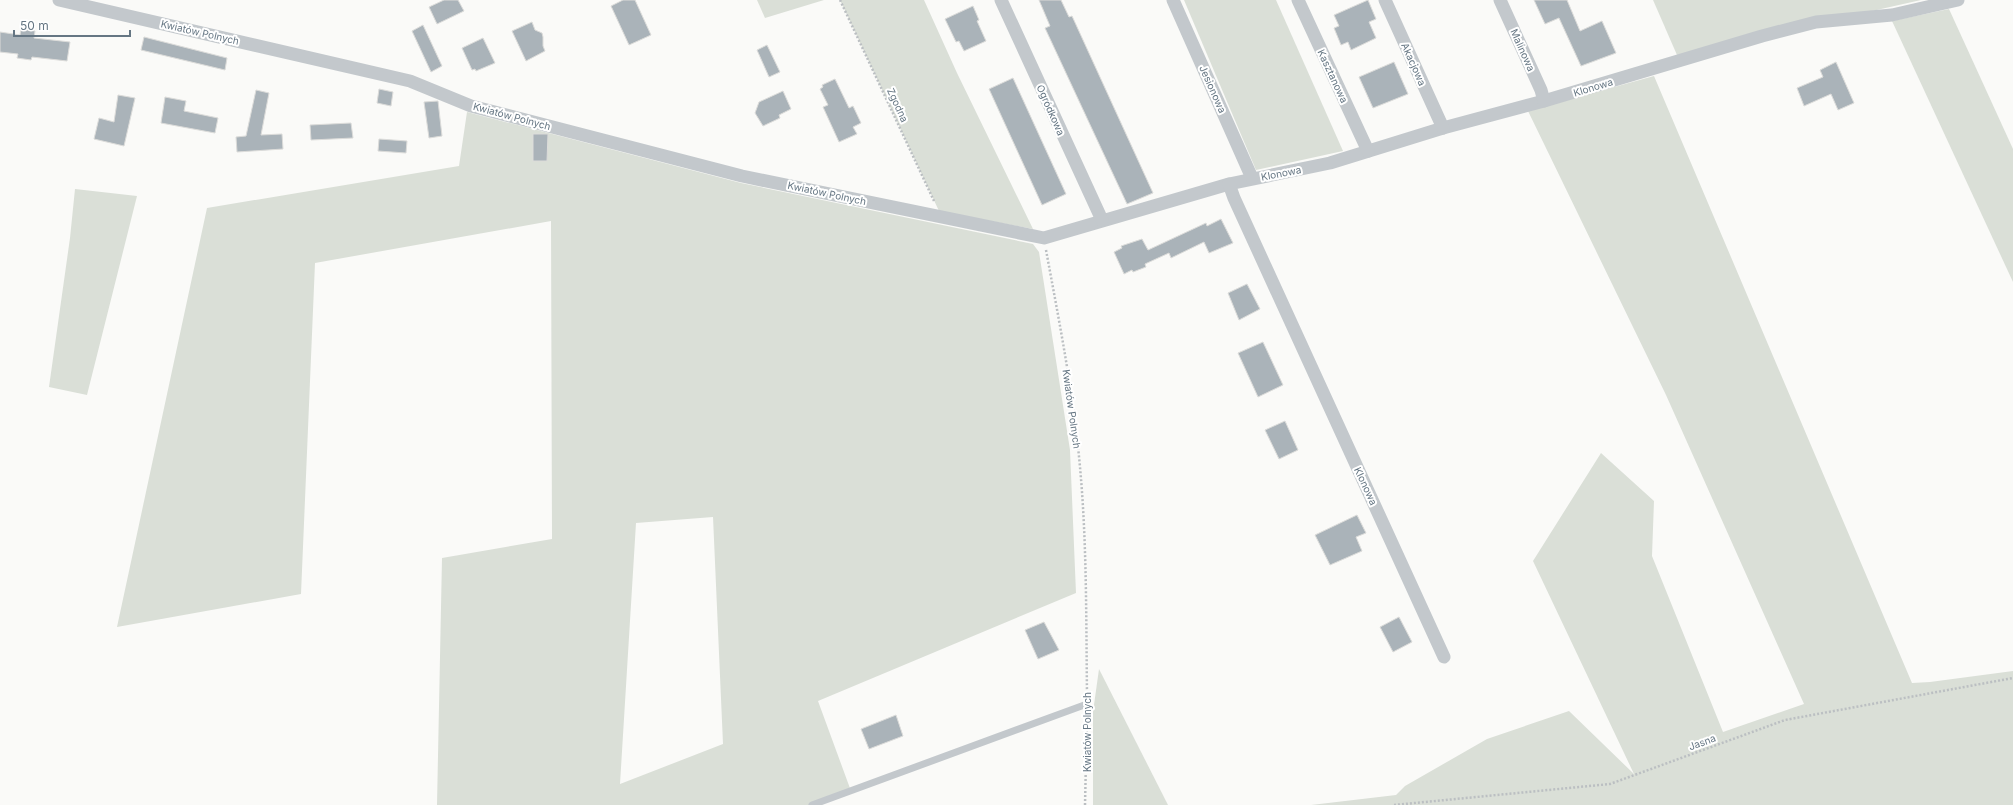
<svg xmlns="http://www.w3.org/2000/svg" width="2013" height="805" viewBox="0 0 2013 805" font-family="Inter,sans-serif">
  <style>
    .green { fill: #dadfd7; fill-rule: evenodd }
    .building { fill: #aab3b9; stroke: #dcdcda }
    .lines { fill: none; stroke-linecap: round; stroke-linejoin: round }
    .path { stroke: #bbbfc2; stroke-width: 2.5; stroke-dasharray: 2 2; stroke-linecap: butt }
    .lane { stroke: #c3c8cc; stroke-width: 7 }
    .street { stroke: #c3c8cc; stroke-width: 13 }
    .labels { text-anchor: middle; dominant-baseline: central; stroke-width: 4; stroke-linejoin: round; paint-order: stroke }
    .street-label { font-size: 10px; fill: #657683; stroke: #fff }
  </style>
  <rect width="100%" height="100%" fill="#fafaf8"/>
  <g class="green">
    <path d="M757 0H824L765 18Z"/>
    <path d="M840 0H924L957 73 1033 229 939 211Z"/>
    <path d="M1184 0H1276L1343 151 1256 170Z"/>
    <path d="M1653 0H1921L1677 55Z"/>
    <path d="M1949 9 2013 149V282L1892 21Z"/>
    <path d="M1654 76 1912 683 1930 682 2013 671V805H1311L1396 795 1405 786 1487 739 1569 711 1634 774 1533 561 1601 453 1654 501 1652 556 1723 732 1804 704 1666 395 1528 111Z"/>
    <path d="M467 112 741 183 1033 244 1039 252 1070 450 1076 593 818 701 851 791 812 805H437L442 558 552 539 551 221 315 263 301 594 117 627 207 208 459 166ZM713 517 723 744 620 784 636 523Z"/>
    <path d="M75 189 137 196 87 395 49 387 70 238Z"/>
    <path d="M1099 669 1168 805H1093V712Z"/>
  </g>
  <g class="building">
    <path d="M444 0H458L464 11 437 24 429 7Z"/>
    <path d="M623 0H635L651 35 629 45 611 6Z"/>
    <path d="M1039 0H1061L1069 17 1072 16 1153 193 1127 204 1045 28 1050 26Z"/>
    <path d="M1368 0 1376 19 1369 22 1376 38 1351 50 1348 42 1341 45 1334 28 1339 26 1334 15Z"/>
    <path d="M1534 0H1567L1580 31 1602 21 1616 53 1581 66 1559 18 1545 24Z"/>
    <path d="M973 6 979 20 977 21 986 41 964 51 959 41 956 42 945 19Z"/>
    <path d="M532 22 535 30 542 33 543 37V46L545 51 526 61 512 31Z"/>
    <path d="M423 25 442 66 431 72 412 31Z"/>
    <path d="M21 29 35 31 34 38 70 42 67 61 32 57 31 60 17 58 18 54 0 52V32L20 35Z"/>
    <path d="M144 37 227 58 225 70 141 50Z"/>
    <path d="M483 38 495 63 476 71 475 69 472 70 462 48Z"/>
    <path d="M767 45 780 72 769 77 757 50Z"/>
    <path d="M1394 62 1408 94 1373 108 1359 77Z"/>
    <path d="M1836 62 1854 103 1838 110 1831 94 1804 106 1797 88 1823 77 1820 70Z"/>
    <path d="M1013 78 1066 194 1042 205 989 89Z"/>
    <path d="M835 79 849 108 853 106 861 123 853 127 857 134 839 142 823 107 828 105 820 89 823 87 822 85Z"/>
    <path d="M379 89 393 92 391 106 377 103Z"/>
    <path d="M256 90 269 93 261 135 282 134 283 149 237 152 236 137 246 136Z"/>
    <path d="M783 91 791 109 779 115 780 118 763 126 755 113 759 102Z"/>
    <path d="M118 95 135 98 124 146 94 139 99 118 114 122Z"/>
    <path d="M165 97 186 101 184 111 218 118 215 133 161 123Z"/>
    <path d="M438 101 442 136 429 138 424 102Z"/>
    <path d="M351 123 353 138 311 140 310 125Z"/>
    <path d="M533 134H548L547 161H533Z"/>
    <path d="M379 139 407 141 406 153 378 151Z"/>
    <path d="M1221 219 1233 243 1209 253 1204 242 1171 258 1169 253 1145 264 1146 267 1133 272 1132 270 1124 274 1114 252 1122 248 1121 246 1142 239 1148 250 1206 223 1207 226Z"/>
    <path d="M1247 284 1260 309 1239 320 1228 293Z"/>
    <path d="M1263 342 1283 385 1258 397 1238 353Z"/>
    <path d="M1285 421 1298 450 1279 459 1265 430Z"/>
    <path d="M1357 515 1366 533 1356 537 1362 551 1330 565 1315 535Z"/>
    <path d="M1399 617 1412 642 1393 652 1380 627Z"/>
    <path d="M1044 622 1059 650 1038 659 1025 630Z"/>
    <path d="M896 715 903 736 869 749 861 729Z"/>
  </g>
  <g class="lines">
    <g class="path">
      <path d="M840 0 934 201"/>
      <path d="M1046 250C1058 315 1071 381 1078 447 1087 529 1086 612 1087 694"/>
      <path d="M1085 805 1087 715"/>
      <path d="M1394 805 1610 784 1785 720 2013 678"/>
    </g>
    <path class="lane" d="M812 805 1087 704"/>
    <g class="street">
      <path d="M59 0 410 81 471 106 742 176 1044 238 1229 184 1330 163 1443 128 1544 101 1762 36 1816 22 1892 15 1958 0"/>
      <path d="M1001 0 1102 220"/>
      <path d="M1173 0 1252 178"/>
      <path d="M1298 0 1368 151"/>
      <path d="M1385 0 1443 128"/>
      <path d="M1500 0 1541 90 1544 101"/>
      <path d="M1229 184 1234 198 1444 657"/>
    </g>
  </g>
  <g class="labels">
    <g class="street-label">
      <text transform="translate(200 32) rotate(13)">Kwiatów Polnych</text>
      <text transform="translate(1523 50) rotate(66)">Malinowa</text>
      <text transform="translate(1414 64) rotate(66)">Akacjowa</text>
      <text transform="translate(1333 76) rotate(65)">Kasztanowa</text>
      <text transform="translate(1593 87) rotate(-17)">Klonowa</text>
      <text transform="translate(1213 89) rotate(66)">Jesionowa</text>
      <text transform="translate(898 105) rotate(65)">Zgodna</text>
      <text transform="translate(1051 110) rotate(66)">Ogródkowa</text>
      <text transform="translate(512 116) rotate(15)">Kwiatów Polnych</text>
      <text transform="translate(1281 173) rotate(-11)">Klonowa</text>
      <text transform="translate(827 193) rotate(12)">Kwiatów Polnych</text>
      <text transform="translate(1072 409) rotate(82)">Kwiatów Polnych</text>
      <text transform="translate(1366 486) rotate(65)">Klonowa</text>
      <text transform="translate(1087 732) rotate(-90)">Kwiatów Polnych</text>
      <text transform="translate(1702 742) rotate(-20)">Jasna</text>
    </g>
  </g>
  <path d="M14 30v6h116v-6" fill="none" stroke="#657683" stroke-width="2"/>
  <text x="20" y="30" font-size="12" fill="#657683" stroke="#ffffff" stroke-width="3" paint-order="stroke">50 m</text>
</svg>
